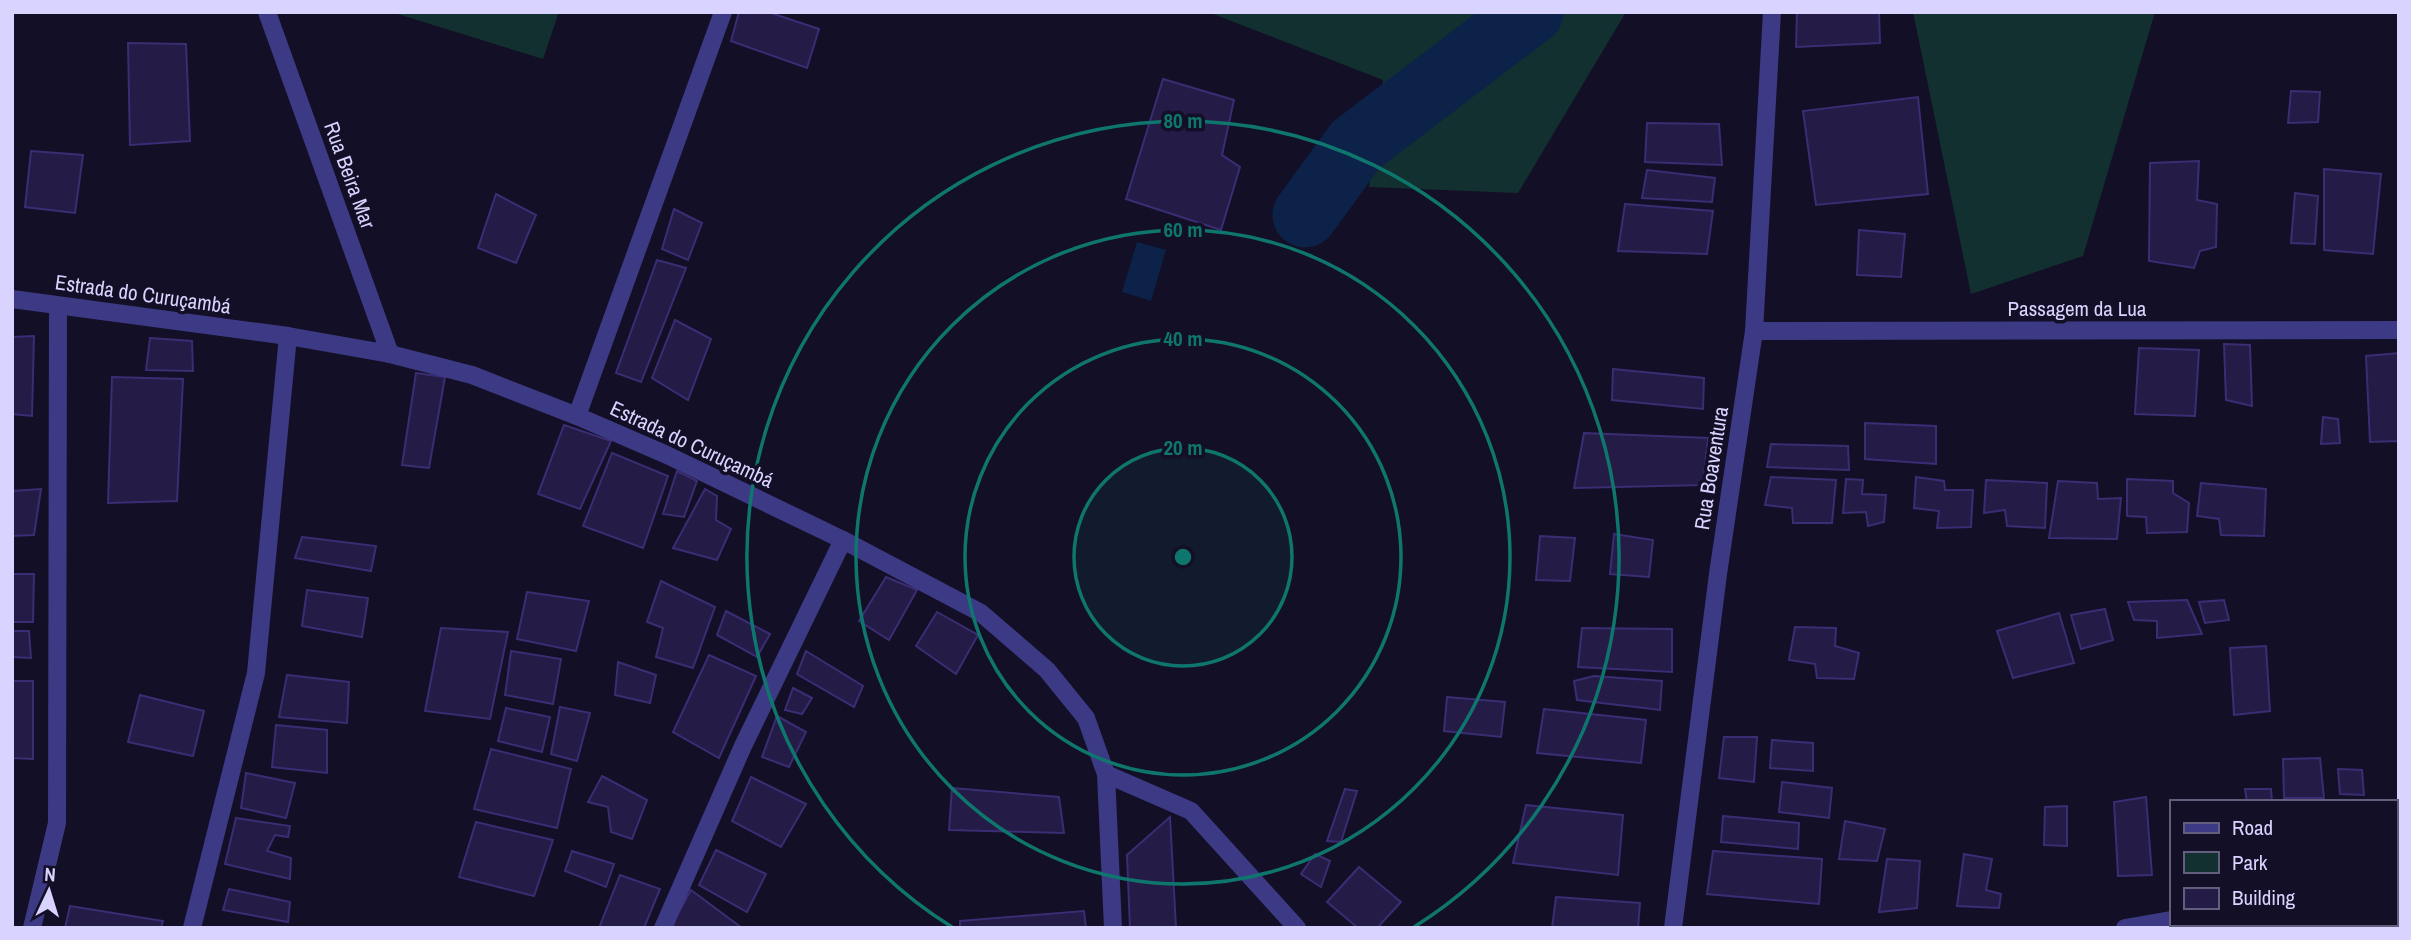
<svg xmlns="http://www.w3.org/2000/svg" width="2411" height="940" viewBox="0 0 2411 940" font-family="'Archivo Narrow',sans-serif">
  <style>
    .green { fill: #12302f }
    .water { fill: #0c2248 }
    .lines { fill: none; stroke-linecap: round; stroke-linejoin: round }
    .river { stroke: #0c2248; stroke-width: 65 }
    .building { fill: #241b47; stroke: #3b2d73; stroke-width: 2 }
    .service { stroke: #3d3a85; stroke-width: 18 }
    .minor { stroke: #3d3a85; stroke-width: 18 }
    .tertiary { stroke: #3d3a85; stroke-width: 18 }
    .ring { fill: none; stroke: #0f766e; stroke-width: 3.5 }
    .labels { text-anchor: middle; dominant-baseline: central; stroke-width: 7; stroke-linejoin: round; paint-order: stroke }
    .street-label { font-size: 21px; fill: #d9d4ff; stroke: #130f26 }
    .centre { fill: #0f766e; stroke: #130f26; stroke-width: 3.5 }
    .ring-label { font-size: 21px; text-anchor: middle; font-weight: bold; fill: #0f766e; stroke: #130f26; stroke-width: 7; stroke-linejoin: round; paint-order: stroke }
  </style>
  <rect width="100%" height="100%" fill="#130f26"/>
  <g class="green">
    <path d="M391 12H559L543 59Z"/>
    <path d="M1208 12H1626L1518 193 1369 187 1383 80Z"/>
    <path d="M1913 12H2155L2083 256 1971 294Z"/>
  </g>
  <path class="water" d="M1137 242 1166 250 1151 301 1122 292Z"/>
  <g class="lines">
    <path class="river" d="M1305 215 1356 145 1531 12"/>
  </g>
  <g class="building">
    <path d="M739 12H768L819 29 807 68 731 41Z"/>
    <path d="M1797 12H1879L1880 43 1796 47Z"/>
    <path d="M128 43 186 44 190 141 130 145Z"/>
    <path d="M1163 79 1234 100 1222 155 1240 167 1221 230 1126 199Z"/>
    <path d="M2291 91 2320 92 2318 122 2288 123Z"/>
    <path d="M1918 97 1928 194 1816 205 1803 111Z"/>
    <path d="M1647 123 1719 124 1722 165 1645 162Z"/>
    <path d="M31 151 83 155 75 213 25 207Z"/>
    <path d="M2199 161 2197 200 2217 204 2216 247 2200 251 2194 268 2149 261 2150 163Z"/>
    <path d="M2324 169 2381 174 2373 254 2324 250Z"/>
    <path d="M1647 170 1715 178 1712 202 1642 198Z"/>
    <path d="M2295 193 2318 196 2315 244 2291 243Z"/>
    <path d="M496 194 536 215 516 263 478 248Z"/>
    <path d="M1625 204 1713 211 1707 254 1618 251Z"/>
    <path d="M674 209 702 223 688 260 662 249Z"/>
    <path d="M1859 230 1905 234 1901 277 1857 275Z"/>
    <path d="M657 260 686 268 641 382 616 373Z"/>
    <path d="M675 320 711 339 688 400 652 378Z"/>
    <path d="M34 336 32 416 12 414V337Z"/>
    <path d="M150 338 192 341 193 371 146 370Z"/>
    <path d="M2224 344 2250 345 2252 406 2226 400Z"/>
    <path d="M2139 348 2199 350 2195 416 2135 414Z"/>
    <path d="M2399 353V441L2370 442 2366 356Z"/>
    <path d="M1613 369 1704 378 1703 409 1612 400Z"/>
    <path d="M416 373 445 377 429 468 402 465Z"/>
    <path d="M112 377 183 379 177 501 108 503Z"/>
    <path d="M2323 417 2338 419 2340 443 2321 444Z"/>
    <path d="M1865 423 1936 426V464L1865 459Z"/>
    <path d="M564 425 611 441 580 509 538 494Z"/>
    <path d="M1584 433 1708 438 1703 485 1574 488Z"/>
    <path d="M1771 444 1848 446 1849 470 1767 467Z"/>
    <path d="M612 453 668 476 643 548 583 526Z"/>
    <path d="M677 471 697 481 684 517 663 514Z"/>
    <path d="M1771 477 1836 480 1832 523H1793L1792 508 1765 505Z"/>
    <path d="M1916 477 1944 481 1945 490H1973L1971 527 1937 528 1939 511 1914 508Z"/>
    <path d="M1846 479 1863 480 1862 494 1886 495 1884 522 1868 526 1866 512 1843 513Z"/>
    <path d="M2127 479 2173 481V493L2189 503 2187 532 2147 533 2146 517 2127 516Z"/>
    <path d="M1986 480 2047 483 2045 528 2007 526 2005 510 1984 513Z"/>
    <path d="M2058 481 2097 483 2098 499 2121 498 2117 539 2049 538Z"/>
    <path d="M2201 483 2266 489 2264 536 2221 535 2219 519 2197 516Z"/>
    <path d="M41 489 34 535 12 536V491Z"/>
    <path d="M705 489 717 496 716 520 731 529 717 560 673 548Z"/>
    <path d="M1614 534 1653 540 1649 577 1610 574Z"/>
    <path d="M1540 536 1575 538 1570 581 1536 580Z"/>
    <path d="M302 537 376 546 371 571 295 558Z"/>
    <path d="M12 574H34L33 622H12Z"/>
    <path d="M886 577 917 590 889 640 859 621Z"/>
    <path d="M661 581 715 607 693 668 656 657 663 628 647 622Z"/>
    <path d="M307 590 368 598 362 637 302 626Z"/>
    <path d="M527 592 589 601 576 651 517 639Z"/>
    <path d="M2187 600 2202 634 2157 638V621L2134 620 2128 602Z"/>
    <path d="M2224 600 2229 620 2205 623 2199 602Z"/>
    <path d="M2105 609 2113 640 2081 649 2071 615Z"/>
    <path d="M726 611 770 634 757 657 717 635Z"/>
    <path d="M937 612 978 635 956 674 916 646Z"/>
    <path d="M2059 613 2074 663 2013 678 1997 631Z"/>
    <path d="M1795 627 1836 628 1835 646 1859 653 1854 679 1817 678 1815 664 1789 660Z"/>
    <path d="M441 628 508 632 490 719 425 711Z"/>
    <path d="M1582 628 1672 629V672L1578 667Z"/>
    <path d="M12 631H29L31 658 12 657Z"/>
    <path d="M2266 646 2270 711 2234 715 2230 648Z"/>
    <path d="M511 651 561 659 553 704 505 695Z"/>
    <path d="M806 651 863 686 854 707 797 674Z"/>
    <path d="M709 655 756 676 719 758 673 732Z"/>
    <path d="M618 662 656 675 650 703 615 695Z"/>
    <path d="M287 675 349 682 347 723 279 717Z"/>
    <path d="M1594 676 1662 681 1660 710 1577 700 1574 681Z"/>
    <path d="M12 681H33V759L12 758Z"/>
    <path d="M793 688 812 698 802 714 785 710Z"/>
    <path d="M140 695 204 711 193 756 128 742Z"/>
    <path d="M1447 697 1505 702 1501 737 1444 731Z"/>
    <path d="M560 707 590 713 577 761 551 754Z"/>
    <path d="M506 708 550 717 542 752 498 741Z"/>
    <path d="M1544 709 1646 720 1641 763 1537 753Z"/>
    <path d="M777 716 806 732 789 767 762 757Z"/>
    <path d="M276 725 327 730V773L272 767Z"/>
    <path d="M1724 737H1757L1754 782 1719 778Z"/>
    <path d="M1772 740 1813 743V771L1770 768Z"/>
    <path d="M491 749 571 769 557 828 474 809Z"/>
    <path d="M2320 758 2324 798H2284L2283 759Z"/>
    <path d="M2338 769 2362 770 2364 795 2340 794Z"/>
    <path d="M246 773 295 783 286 818 241 808Z"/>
    <path d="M602 776 647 800 632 839 611 832 608 807 588 802Z"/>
    <path d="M751 777 806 804 781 847 732 821Z"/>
    <path d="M1782 782 1832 788 1829 818 1779 812Z"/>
    <path d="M952 788 1059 797 1064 833 949 830Z"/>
    <path d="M1345 789 1357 791 1341 842 1327 841Z"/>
    <path d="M2245 789H2271L2272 802H2247Z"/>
    <path d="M2146 797 2152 875 2118 876 2114 802Z"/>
    <path d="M1526 805 1623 815 1618 875 1513 863Z"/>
    <path d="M2067 806V846L2044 845 2045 807Z"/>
    <path d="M1723 816 1799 823 1798 849 1721 842Z"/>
    <path d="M1170 817 1176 928H1130L1127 855Z"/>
    <path d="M236 818 290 826 288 837 275 835 267 851 291 858 290 879 225 864Z"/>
    <path d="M1845 821 1885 829 1877 861 1839 859Z"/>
    <path d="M476 822 553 840 534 896 459 877Z"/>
    <path d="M716 850 766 874 747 912 699 885Z"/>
    <path d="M572 851 614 864 606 887 565 871Z"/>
    <path d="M1713 851 1822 859 1819 904 1707 894Z"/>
    <path d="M1315 854 1330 861 1321 887 1301 874Z"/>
    <path d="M1964 854 1992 859 1986 890 2001 894 1999 908 1957 906Z"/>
    <path d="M1887 859 1920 861 1917 908 1879 912Z"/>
    <path d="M1359 867 1401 902 1377 928H1358L1327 902Z"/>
    <path d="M620 875 660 889 644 928H599Z"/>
    <path d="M229 889 290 902 288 922 223 910Z"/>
    <path d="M691 890 742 928H670Z"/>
    <path d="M1556 897 1640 903 1638 928H1552Z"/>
    <path d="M70 906 163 921 161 928H65Z"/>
    <path d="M1084 911 1086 928H960V921Z"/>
  </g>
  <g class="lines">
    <path class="service" d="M577 416 723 12"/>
    <g class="minor">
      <path d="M267 12 390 354"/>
      <path d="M1754 331 2399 330"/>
      <path d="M1106 774 1191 811 1297 928"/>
      <path d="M2395 887H2399"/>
      <path d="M32 928 57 823 58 306"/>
      <path d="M192 928 256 673 288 336"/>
      <path d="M663 928 743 746 843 540"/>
      <path d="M1673 928 1718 574 1754 331 1772 12"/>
      <path d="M2125 928 2171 920"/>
    </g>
    <path class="tertiary" d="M12 299 288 336 390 354 472 375 577 416 667 455 843 540 981 613 1047 670 1086 718 1106 774 1113 928"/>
  </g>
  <circle cx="1183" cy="557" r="109" fill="#0f766e" fill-opacity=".12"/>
  <g class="ring">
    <circle cx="1183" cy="557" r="109"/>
    <circle cx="1183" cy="557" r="218"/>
    <circle cx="1183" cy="557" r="327"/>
    <path d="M952 927A436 436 0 1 1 1414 927"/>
  </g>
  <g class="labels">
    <g class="street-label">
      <text transform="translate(350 175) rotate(70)">Rua Beira Mar</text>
      <text transform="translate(143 294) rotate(8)">Estrada do Curuçambá</text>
      <text x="2077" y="308">Passagem da Lua</text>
      <text transform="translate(692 444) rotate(25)">Estrada do Curuçambá</text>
      <text transform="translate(1711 468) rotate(-81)">Rua Boaventura</text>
    </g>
  </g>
  <circle cx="1183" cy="557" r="10" class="centre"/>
  <g class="ring-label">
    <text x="1183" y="128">80 m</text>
    <text x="1183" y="237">60 m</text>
    <text x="1183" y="346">40 m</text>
    <text x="1183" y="455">20 m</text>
  </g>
  <rect width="2411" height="940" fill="none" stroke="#d9d4ff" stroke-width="28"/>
  <rect x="2170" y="800" width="228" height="126" fill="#130f26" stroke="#625e7d" stroke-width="2"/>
  <rect x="2184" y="823" width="35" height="10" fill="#3d3a85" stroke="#625e7d" stroke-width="2"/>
  <text x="2232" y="835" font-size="21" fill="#d9d4ff">Road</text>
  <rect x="2184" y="852" width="35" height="21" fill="#12302f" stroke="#625e7d" stroke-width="2"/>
  <text x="2232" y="870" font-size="21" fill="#d9d4ff">Park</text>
  <rect x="2184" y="888" width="35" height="21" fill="#241b47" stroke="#625e7d" stroke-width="2"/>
  <text x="2232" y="905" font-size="21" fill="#d9d4ff">Building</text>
  <g transform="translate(49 891) rotate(4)" stroke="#130f26" stroke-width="5" paint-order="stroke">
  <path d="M0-5L12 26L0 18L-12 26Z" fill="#d9d4ff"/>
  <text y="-10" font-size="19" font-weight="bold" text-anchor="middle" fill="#d9d4ff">N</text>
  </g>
</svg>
